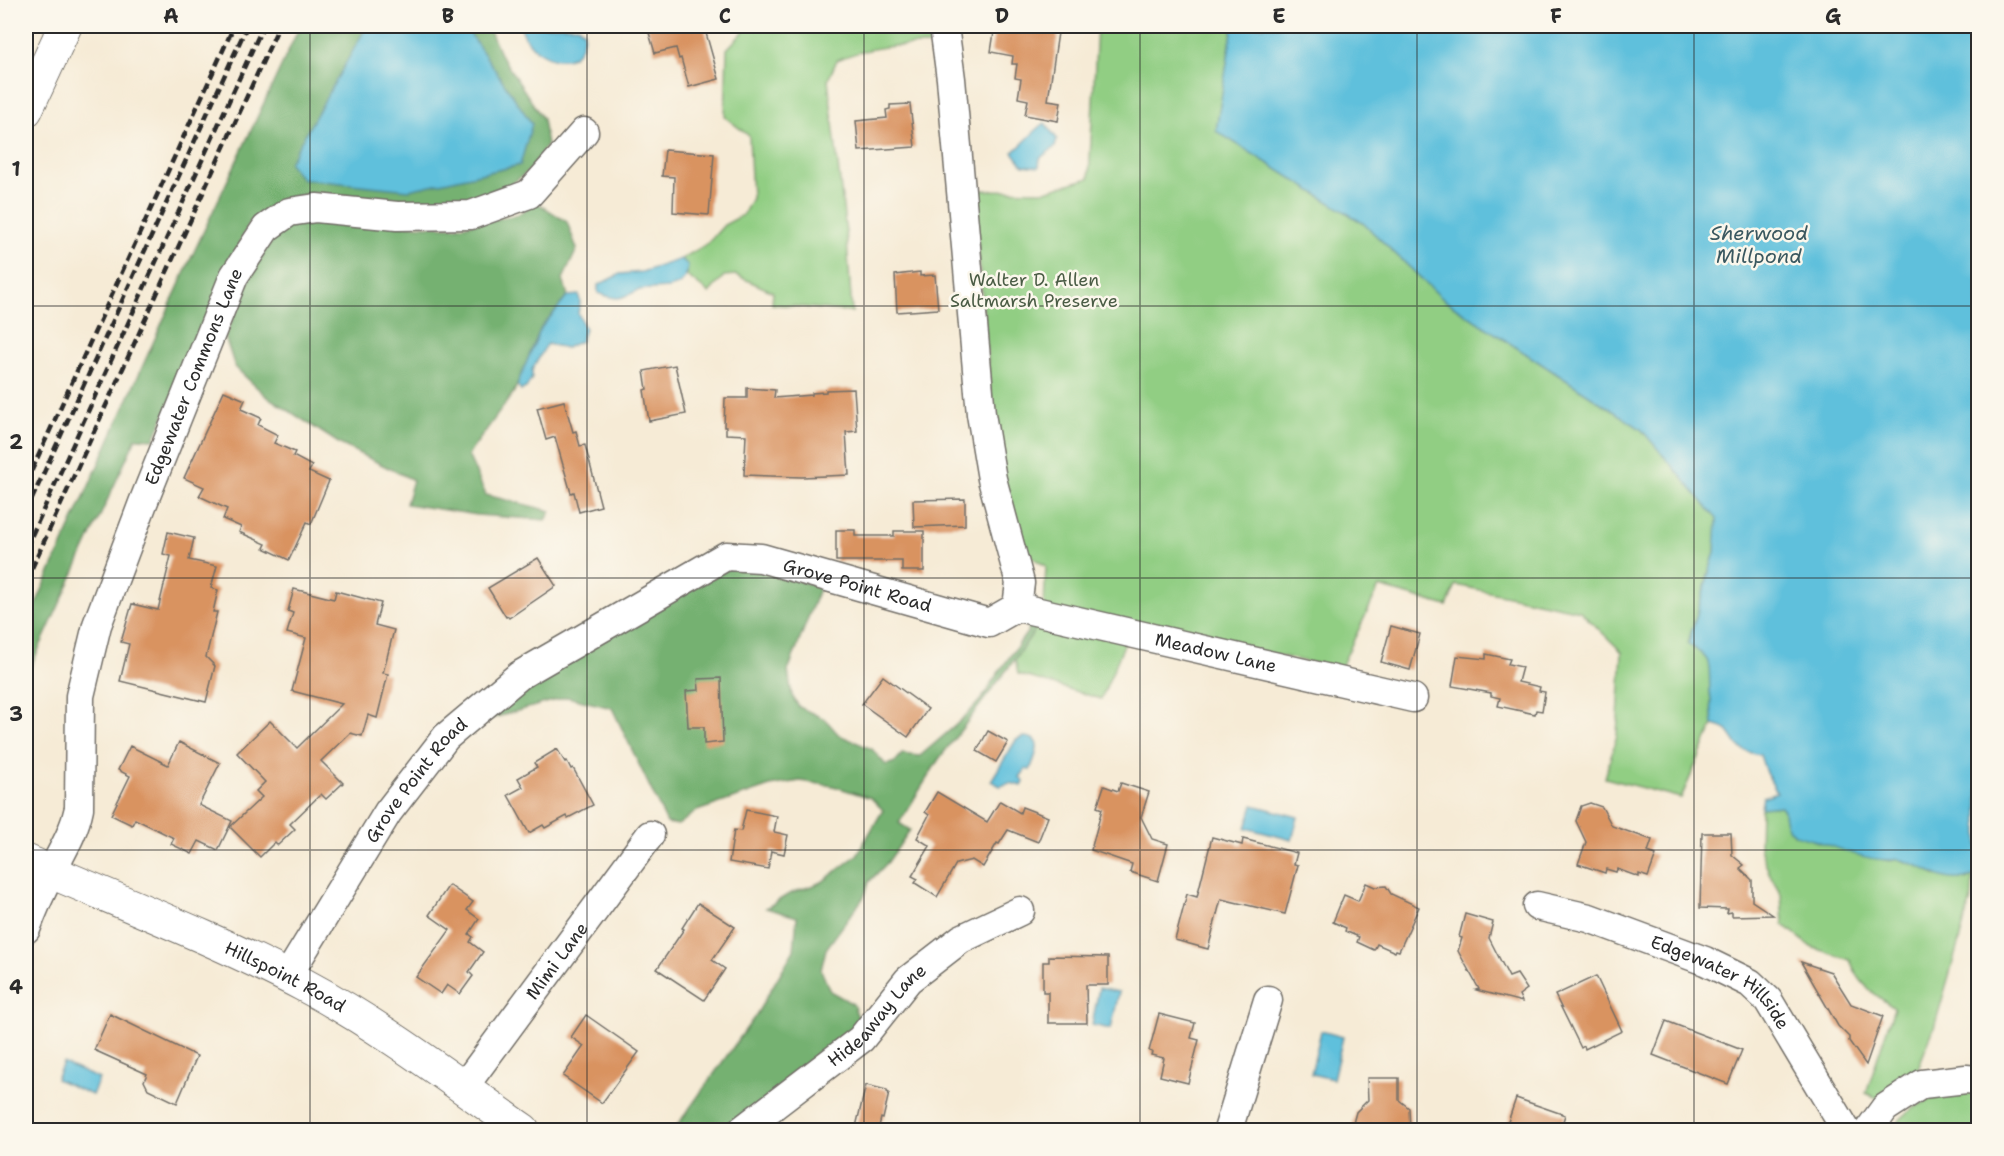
<svg xmlns="http://www.w3.org/2000/svg" width="2004" height="1156" viewBox="0 0 2004 1156" font-family="'Shantell Sans',sans-serif">
  <style>
    .green { fill: #91ce83; stroke: #5e7c57; stroke-width: 1.5 }
    .forest { fill: #74b171; stroke: #506e4e; stroke-width: 1.5 }
    .water { fill: #5ec0dc; stroke: #447684; stroke-width: 1.5 }
    .building { fill: #d99361 }
    .lines { fill: none; stroke-linecap: round; stroke-linejoin: round }
    .street-casing { stroke: #726e67; stroke-width: 31 }
    .secondary-casing { stroke: #726e67; stroke-width: 35 }
    .highway-casing { stroke: #726e67; stroke-width: 35 }
    .street { stroke: #fff; stroke-width: 28 }
    .secondary { stroke: #fff; stroke-width: 33 }
    .highway { stroke: #fff; stroke-width: 33 }
    .rail { stroke: #2b2b2b; stroke-width: 4.5; stroke-dasharray: 9 4.5; stroke-linecap: butt }
    .grid { fill: none; stroke: #2b2b2b; stroke-width: 1.5; stroke-opacity: 0.55 }
    .labels { text-anchor: middle; dominant-baseline: central; stroke-width: 5; stroke-linejoin: round; paint-order: stroke }
    .park-label { font-size: 18px; fill: #4a5c45; stroke: #fbf7ec }
    .street-label { font-size: 18px; fill: #2b2b2b; stroke: #fbf7ec }
    .water-label { font-size: 20px; font-style: italic; fill: #3a5860; stroke: #fbf7ec }
    .neatline { fill: none; stroke: #2b2b2b; stroke-width: 2 }
    .grid-label { font-size: 20px; text-anchor: middle; font-weight: bold; fill: #2b2b2b }
  </style>
  <rect width="100%" height="100%" fill="#fbf7ec"/>
  <filter id="ink" filterUnits="userSpaceOnUse"><feTurbulence type="fractalNoise" baseFrequency=".0167" numOctaves="2"/><feDisplacementMap in="SourceGraphic" scale="12" xChannelSelector="R" yChannelSelector="G"/><feConvolveMatrix kernelMatrix="1 2 1 2 8 2 1 2 1" color-interpolation-filters="sRGB"/></filter>
  <filter id="wash" filterUnits="userSpaceOnUse"><feTurbulence type="fractalNoise" baseFrequency=".008" numOctaves="4" result="noise"/><feDisplacementMap in="SourceGraphic" scale="24" xChannelSelector="R" yChannelSelector="G"/><feGaussianBlur stdDeviation="1.35" result="paint"/><feColorMatrix in="noise" values="0 0 0 0 0 0 0 0 0 0 0 0 0 0 0 0 0 1.4 0 .05"/><feComposite in="paint" operator="in"/></filter>
  <g filter="url(#wash)">
    <rect width="100%" height="100%" fill="#f6ebd6"/>
    <g class="green">
      <path d="M747 26H936L937 45C900 45 873 45 837 60L828 80 847 241 852 312 772 304 773 292 736 275 724 276 709 293 687 276 688 265 681 259 707 244 724 225 743 215 752 198 749 136 725 117 727 49 747 28Z"/>
      <path d="M1097 26H1233L1216 131 1363 223 1444 300 1641 429 1718 519 1715 552 1688 643 1703 653 1711 666 1710 689 1713 725 1681 798 1605 778 1617 735 1622 652 1580 611 1456 585 1447 606 1379 587 1340 669 1133 624 1101 699 1018 674 1015 659 1036 628 1044 605 1046 566 1033 558 1009 528 998 478 973 190 1045 191 1089 178Z"/>
      <path d="M1781 806 1784 810 1793 834 1860 855 1890 861 1898 859 1926 869 1934 875 1967 879 1973 876 1972 896 1934 1028 1914 1078 1883 1101 1866 1093 1894 1008C1872 992 1860 986 1850 960L1811 947 1783 924 1781 894 1770 875 1760 849 1761 808Z"/>
      <path d="M1958 1093 1978 1094V1130H1891C1909 1107 1928 1097 1958 1093Z"/>
    </g>
    <g class="forest">
      <path d="M300 26H488L500 54 543 119 547 145 529 171 500 192 420 204 317 193 281 199 249 223 154 439 136 438 26 677V626L192 256Z"/>
      <path d="M536 202 567 222 577 249 563 279 568 296 541 328 514 392 468 455 486 495 551 511 546 520 477 515 406 504 413 480 340 444 266 396 235 367 225 337C238 308 263 230 298 222 303 221 310 222 316 221L456 227 517 215Z"/>
      <path d="M734 565 820 586 788 671 792 696 799 707 825 719 839 735 872 749 886 765 895 762 902 754 920 756C938 740 984 704 991 683L1028 631 1029 624 1039 619 1036 628 1015 659 939 759 899 823 910 830 888 862 869 882 864 897 826 949 821 970 830 991 853 1004 862 1028 735 1130H674L756 1015 794 950 797 917 766 908 789 894 822 882 857 855 883 810 871 798 833 786 800 781 770 786 697 811 678 825 667 823 612 708 567 697 479 722 535 677Z"/>
    </g>
    <g class="water">
      <path d="M367 26H465L532 124 520 165 409 190 302 179 289 163Z"/>
      <path d="M521 26H578L584 32C582 80 526 56 521 26Z"/>
      <path d="M1233 26H1978V874C1943 889 1933 868 1901 860 1896 858 1893 861 1888 860 1863 859 1839 849 1817 841 1810 839 1801 838 1795 834 1786 829 1784 819 1784 810L1781 806 1761 808 1763 797 1777 792 1766 773 1760 755C1733 749 1741 747 1726 729L1713 725C1712 714 1711 703 1710 691 1708 663 1715 661 1688 644L1715 552 1717 519 1641 429 1444 300 1363 223 1216 131Z"/>
      <path d="M1045 123 1057 139 1055 147 1040 158 1039 167 1023 165 1013 152C1026 142 1031 133 1045 123Z"/>
      <path d="M681 259 688 265C685 296 661 286 640 290 632 292 625 298 617 298 611 298 604 295 598 293V285L620 274 642 272Z"/>
      <path d="M579 295 580 303 578 313 585 329 581 341 566 348 547 344 532 370V378L526 388 521 390 517 385 541 328 568 296Z"/>
      <path d="M1023 737C1046 737 1035 757 1030 770L1026 769 1020 777 1024 782 1022 786 1010 783 1000 786 991 781 1016 740Z"/>
      <path d="M1253 805 1298 817 1292 840 1246 828Z"/>
      <path d="M1099 988 1119 992 1111 1029 1092 1025Z"/>
      <path d="M1321 1031 1343 1037 1333 1079 1311 1074Z"/>
      <path d="M63 1063 99 1079 92 1095 56 1079Z"/>
    </g>
    <g id="blocks">
      <g class="building">
        <path d="M647 26H704L719 79 689 87 681 58 679 59 676 48 655 53Z"/>
        <path d="M995 26 1034 31 1035 26H1059L1048 100 1061 102 1058 121 1025 115 1028 100 1018 98 1021 79 1015 78 1017 64H1012L1013 56 991 52Z"/>
        <path d="M910 104 915 147 859 151 856 121 887 118 886 110 890 109V105Z"/>
        <path d="M665 150 714 154 709 215 673 212 674 177 662 176Z"/>
        <path d="M920 272V276L935 275 938 309 897 312 895 275Z"/>
        <path d="M675 365 686 414 649 421 644 390 647 389 644 371Z"/>
        <path d="M747 388 775 390 774 398 812 395V393L826 392V390L854 389 857 431 846 432 849 475 802 477 744 475 746 435 726 434V427H724L725 398H747Z"/>
        <path d="M224 391 245 400 241 409 261 418 258 425 278 435 274 443 295 452 293 456 312 466 309 472 329 481 311 524 307 522 289 560 264 548 266 544 239 532 241 527 223 519 227 509 199 496 204 487 184 478Z"/>
        <path d="M564 401 573 432 576 431 580 446 585 445 601 506 579 512 574 492 571 493 555 437 546 440 537 408Z"/>
        <path d="M965 499V525L914 527 913 500Z"/>
        <path d="M836 530H855V536H894V531H924V571H902V561H836Z"/>
        <path d="M168 532 194 538 189 560 217 566 211 588 218 590 213 612H217L206 657 215 666 206 702 120 681 129 644 121 642 132 604 158 610 171 556 163 554Z"/>
        <path d="M538 558 556 586 509 618 508 616 506 617 488 588Z"/>
        <path d="M294 589 334 599 336 591 381 603 375 625 394 630 383 673 388 674 377 718 368 715 362 736 350 733 321 761 343 783 326 799 321 794 290 824 295 829 278 845 275 842 260 857 230 827 262 797 256 791 265 782 237 753 270 721 297 748 342 704 292 691 306 638 287 633 293 613 288 611Z"/>
        <path d="M1391 626 1420 634 1410 670 1381 662Z"/>
        <path d="M1486 654 1510 659 1508 664 1522 667 1518 682 1540 687 1539 691 1545 692 1542 711 1536 710 1535 714 1498 706 1500 698 1491 696V693L1452 686 1457 656 1486 659Z"/>
        <path d="M883 676 928 709 908 737 862 704Z"/>
        <path d="M721 678 723 742 704 744V727H688L686 691 699 690 698 679Z"/>
        <path d="M988 731 1008 742 996 762 977 751Z"/>
        <path d="M179 742 220 763 199 805 232 821 218 850 199 841 192 854 171 844 174 838 135 819 132 825 111 815 130 776 118 770 130 746 168 765Z"/>
        <path d="M557 749 565 762 567 761 571 769 573 768 593 805 568 818 567 816 545 828 543 825 529 833 508 795 523 787 518 778 537 767 534 763Z"/>
        <path d="M1121 783 1149 792 1141 817 1152 839 1168 844 1158 881 1130 872 1132 864 1091 850 1102 809 1097 807 1104 786 1118 791Z"/>
        <path d="M937 792 987 822 1000 801 1020 813 1022 807 1048 817 1038 842 1008 830 999 844 997 843 983 867 972 860 956 864 937 897 915 883 918 879 912 876 930 846 917 838 929 815 925 812Z"/>
        <path d="M1590 803 1602 807 1612 826 1652 840 1648 852 1656 855 1648 877 1639 874V877L1617 869 1616 872 1606 869 1605 873 1578 864 1586 842 1576 821 1581 806Z"/>
        <path d="M746 810 777 816 774 832 788 835 784 854 771 851 768 869 729 862 734 830 741 831Z"/>
        <path d="M1702 833H1731L1732 855 1744 865 1740 868 1752 880V901L1773 915 1732 916V912L1727 913 1728 909 1700 908Z"/>
        <path d="M1212 837 1242 845 1243 839 1297 853 1294 864 1298 865 1285 914 1221 899 1208 949 1175 940 1187 894 1197 897Z"/>
        <path d="M1366 883 1375 887 1386 886 1391 894 1419 907 1399 951 1396 950 1395 952 1377 944 1374 950 1357 942 1359 937 1345 931 1346 928 1333 922 1344 895 1358 901Z"/>
        <path d="M449 885 473 902 467 910 479 919 469 934 473 937 470 942 483 952 469 972 473 976 460 994 447 985 441 994 416 977 450 930 429 915Z"/>
        <path d="M698 903 735 927 712 960 725 969 704 1000 657 969 684 929 682 928Z"/>
        <path d="M1465 914 1493 922 1489 938 1509 977 1517 974 1527 989 1519 995 1522 1002 1476 990 1479 989 1458 951 1462 938 1459 937Z"/>
        <path d="M1049 956 1108 957V985H1086L1087 1023H1048V992H1043V962H1049Z"/>
        <path d="M1801 962 1831 972 1851 1004 1883 1016 1866 1065 1849 1041V1037L1838 1026Z"/>
        <path d="M1596 976 1622 1031 1585 1049 1584 1046 1581 1048 1555 995Z"/>
        <path d="M110 1014 197 1056 177 1103 148 1089 144 1081 147 1074 94 1050Z"/>
        <path d="M1159 1014 1195 1023 1191 1038 1199 1040 1188 1083 1160 1076 1164 1058 1151 1055 1152 1052 1149 1051Z"/>
        <path d="M586 1015 639 1052 602 1103 563 1076 584 1046 571 1037Z"/>
        <path d="M1666 1021 1742 1050 1728 1084 1653 1055Z"/>
        <path d="M1367 1078H1399V1100L1409 1108 1410 1131H1351L1356 1112 1368 1100Z"/>
        <path d="M866 1085 887 1090V1092L889 1093 883 1119 881 1118 878 1131H855Z"/>
        <path d="M1516 1098 1565 1115 1560 1131H1505Z"/>
      </g>
    </g>
  </g>
  <g filter="url(#ink)">
    <use href="#blocks" fill-opacity="0" stroke="#726e67" stroke-width="1.5"/>
    <g class="lines">
      <defs>
        <g id="street">
          <path d="M944 26 951 79 981 414 992 479 1020 583 1017 607"/>
          <path id="s1" d="M1017 607 1413 698"/>
          <path id="s2" d="M1537 906 1589 918 1705 961 1750 983 1768 1000 1846 1130"/>
          <path id="s3" d="M26 929C33 910 41 891 51 873 62 851 74 833 79 808L80 696 97 625 143 503 234 276 266 228 289 212 316 208 397 216 471 215 529 194 584 132"/>
          <path id="s4" d="M287 977 388 812 446 737 520 675 726 556 761 558 989 623 1017 607"/>
          <path id="s5" d="M463 1088 650 835"/>
          <path id="s6" d="M742 1130 861 1039 908 980 961 939 1020 911"/>
          <path d="M1228 1130 1268 1000"/>
          <path d="M1869 1130 1885 1108 1922 1084 1966 1079 1978 1080"/>
        </g>
        <g id="secondary">
          <path id="s7" d="M26 861C118 901 214 938 304 985 381 1026 452 1080 523 1130"/>
        </g>
        <path id="highway" d="M26 110 65 26"/>
      </defs>
      <use href="#street" class="street-casing"/>
      <use href="#secondary" class="secondary-casing"/>
      <use href="#highway" class="highway-casing"/>
      <use href="#street" class="street"/>
      <use href="#secondary" class="secondary"/>
      <use href="#highway" class="highway"/>
      <g class="rail">
        <path d="M26 483 234 26"/>
        <path d="M26 512 247 26"/>
        <path d="M26 548 263 26"/>
        <path d="M26 581 279 26"/>
      </g>
    </g>
  </g>
  <path class="grid" d="M310 26V1130M587 26V1130M864 26V1130M1140 26V1130M1417 26V1130M1694 26V1130M26 306H1978M26 578H1978M26 850H1978"/>
  <g class="labels">
    <g class="park-label">
      <text x="1034" y="280">Walter D. Allen<tspan x="1034" dy="21">Saltmarsh Preserve</tspan></text>
    </g>
    <g class="street-label">
      <text stroke="none"><textPath href="#s3" startOffset="584">Edgewater Commons Lane</textPath></text>
      <text stroke="none"><textPath href="#s4" startOffset="758">Grove Point Road</textPath></text>
      <text stroke="none"><textPath href="#s1" startOffset="204">Meadow Lane</textPath></text>
      <text stroke="none"><textPath href="#s4" startOffset="236">Grove Point Road</textPath></text>
      <text stroke="none"><textPath href="#s5" startOffset="158">Mimi Lane</textPath></text>
      <text stroke="none"><textPath href="#s7" startOffset="284">Hillspoint Road</textPath></text>
      <text stroke="none"><textPath href="#s2" startOffset="202">Edgewater Hillside</textPath></text>
      <text stroke="none"><textPath href="#s6" startOffset="178">Hideaway Lane</textPath></text>
    </g>
    <g class="water-label">
      <text x="1759" y="233">Sherwood<tspan x="1759" dy="23">Millpond</tspan></text>
    </g>
  </g>
  <rect width="2004" height="1156" fill="none" stroke="#fbf7ec" stroke-width="66"/>
  <rect x="33" y="33" width="1938" height="1090" class="neatline"/>
  <g class="grid-label">
    <text x="171" y="23">A</text>
    <text x="448" y="23">B</text>
    <text x="725" y="23">C</text>
    <text x="1002" y="23">D</text>
    <text x="1279" y="23">E</text>
    <text x="1556" y="23">F</text>
    <text x="1833" y="23">G</text>
    <text x="16" y="176">1</text>
    <text x="16" y="449">2</text>
    <text x="16" y="721">3</text>
    <text x="16" y="994">4</text>
  </g>
</svg>
